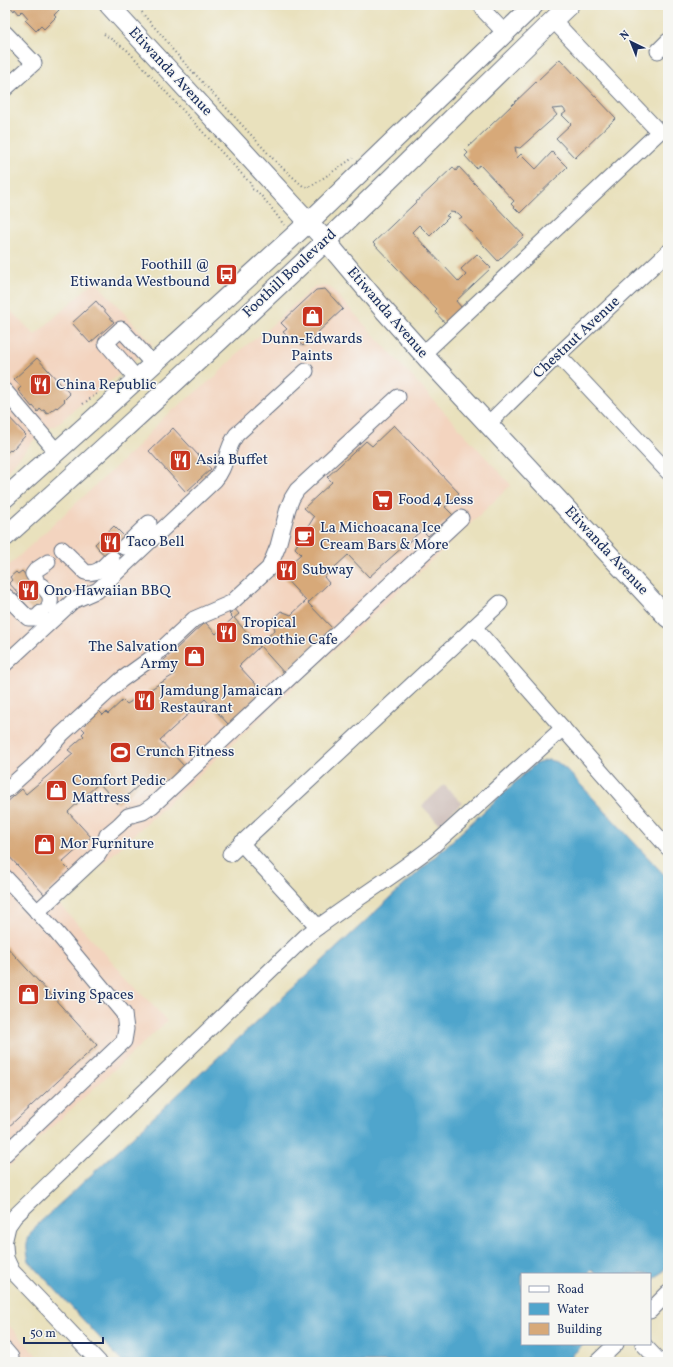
<svg xmlns="http://www.w3.org/2000/svg" width="673" height="1367" viewBox="0 0 673 1367" font-family="Vollkorn,serif">
  <style>
    .built { fill: #f3d4bf }
    .industrial { fill: #cfc0bb }
    .water { fill: #50a5cc; stroke: #366a95 }
    .building { fill: #d7a979 }
    .lines { fill: none; stroke-linecap: round; stroke-linejoin: round }
    .minor-casing { stroke: #636d7f; stroke-width: 17 }
    .major-casing { stroke: #636d7f; stroke-width: 21 }
    .path { stroke: #636d7f; stroke-width: 2; stroke-dasharray: 1 3; stroke-linecap: butt }
    .minor { stroke: #fff; stroke-width: 15 }
    .major { stroke: #fff; stroke-width: 19 }
    .labels { text-anchor: middle; dominant-baseline: central; stroke-width: 3; stroke-linejoin: round; paint-order: stroke }
    .street-label { font-size: 15px; fill: #1b2f5e; stroke: #f6f6f2 }
    .poi-label { font-size: 15px; fill: #1b2f5e; stroke: #f6f6f2; text-anchor: start }
  </style>
  <rect width="100%" height="100%" fill="#f6f6f2"/>
  <filter id="ink" filterUnits="userSpaceOnUse"><feTurbulence type="fractalNoise" baseFrequency=".025" numOctaves="2"/><feDisplacementMap in="SourceGraphic" scale="8" xChannelSelector="R" yChannelSelector="G"/><feConvolveMatrix kernelMatrix="1 2 1 2 8 2 1 2 1" color-interpolation-filters="sRGB"/></filter>
  <filter id="wash" filterUnits="userSpaceOnUse"><feTurbulence type="fractalNoise" baseFrequency=".012" numOctaves="4" result="noise"/><feDisplacementMap in="SourceGraphic" scale="16" xChannelSelector="R" yChannelSelector="G"/><feGaussianBlur stdDeviation="0.9" result="paint"/><feColorMatrix in="noise" values="0 0 0 0 0 0 0 0 0 0 0 0 0 0 0 0 0 1.4 0 .05"/><feComposite in="paint" operator="in"/></filter>
  <g filter="url(#wash)">
    <rect width="100%" height="100%" fill="#e9e1bd"/>
    <g class="built">
      <path d="M95 281 152 344 115 378 82 403 55 426H49L34 440 5 474V305L35 335Z"/>
      <path d="M315 286 330 287 511 485 447 546 59 904 167 1021 5 1170V569L135 449 163 418 216 376 243 348 263 333Z"/>
      <path d="M5 1321 38 1357 33 1362H5Z"/>
    </g>
    <path class="industrial" d="M444 785 462 803 439 824 422 806Z"/>
    <path class="water" d="M548 760 557 762 567 770 668 879V1266L650 1283V1274H596L592 1270 587 1274H522V1344H584L565 1362H122L29 1261C25 1244 26 1239 37 1225L535 764Z"/>
    <g id="blocks">
      <g class="building">
        <path d="M9 5H56L59 10 54 15 56 17 44 29 41 26 36 31 25 20 28 18 22 11 19 14 15 9 14 11Z"/>
        <path d="M560 59 616 118 575 158 556 138 571 124 562 115 566 112 563 108 552 109 557 115 520 148 515 147 517 158 521 154 536 169 552 152 567 167 520 213 511 204 514 201 480 165 476 168 465 156 468 153 465 150Z"/>
        <path d="M6 67 14 76 5 84V68Z"/>
        <path d="M453 167 456 171 459 167 524 236 498 261 459 219 462 217 458 213 450 212 446 216 449 217 430 236 419 225 412 232 459 282 466 275 461 269 477 254 491 268 456 301 462 308 446 324 435 312 437 310 373 243Z"/>
        <path d="M325 289 343 309 303 346 296 340 293 343 283 332 287 329 281 323 316 290Z"/>
        <path d="M96 301 114 322 90 343 72 323Z"/>
        <path d="M37 358 70 394 64 400 65 401 57 408 56 407 47 414 44 410 42 411 40 409 38 412 33 406 32 407 18 390 21 387 14 379Z"/>
        <path d="M5 413 26 435 11 451 10 450 5 454Z"/>
        <path d="M394 425 459 493 445 507 453 515 428 536 422 530 369 577 348 555 324 577 329 583 308 603 333 629 285 674 260 646 239 666 263 692 229 725 205 699 160 740 185 767 162 787 150 775 118 804 99 783 68 812 91 837 62 863 70 871 45 895 5 852V804L22 789 26 794 73 754 68 750 84 736 82 734 85 731 81 727 99 711 103 715 106 712 108 714 123 700 127 704 175 674 163 661 205 622 216 634 233 618 229 614 235 609 239 614 234 618 258 645 275 630 272 619 281 611 291 615 306 601 282 575 278 579 273 574 278 569 281 572 301 554 295 548 314 517 304 508 332 482 327 477 366 441 372 446Z"/>
        <path d="M173 428 211 469 186 492 149 451Z"/>
        <path d="M114 526 127 539 107 557 98 549H99L95 544Z"/>
        <path d="M22 571 47 600 33 612 17 595 19 594 9 583 12 580 10 577 16 572 18 574Z"/>
        <path d="M5 945 97 1045 5 1130Z"/>
      </g>
    </g>
  </g>
  <g filter="url(#ink)">
    <use href="#blocks" fill-opacity="0" stroke="#636d7f" stroke-width="1"/>
    <g class="lines">
      <defs>
        <g id="minor">
          <path d="M481 5 485 12 505 33"/>
          <path d="M5 33 34 63 5 89"/>
          <path d="M658 51 668 41"/>
          <path d="M423 354 659 132 553 20"/>
          <path d="M558 355 668 472"/>
          <path d="M137 379 106 343 121 329 153 364"/>
          <path d="M5 391 57 452"/>
          <path d="M488 424 558 355 668 252"/>
          <path d="M124 547 149 523"/>
          <path d="M62 549 85 572C97 576 105 565 112 558"/>
          <path d="M36 579 33 574 36 570 48 562"/>
          <path d="M42 586C48 592 53 597 49 606"/>
          <path d="M7 597 28 618H36L41 613"/>
          <path d="M474 627 668 848"/>
          <path d="M5 664 73 601 98 590 215 480C224 470 225 459 230 447 231 443 234 439 236 435L306 371"/>
          <path d="M5 791 36 763 62 734 121 680 153 657 194 619 231 603 269 568 278 546 288 508 292 498 297 490 398 397"/>
          <path d="M241 843 318 927"/>
          <path d="M230 854 500 603"/>
          <path d="M5 877 56 932 124 1014 126 1029 124 1041 5 1154"/>
          <path d="M37 912 98 855 103 847 107 835 119 825 128 816 143 812 152 806 461 518"/>
          <path d="M5 1239 8 1226 15 1216 306 936C348 904 393 877 434 845L563 728"/>
          <path d="M5 1245 6 1258 12 1271 99 1362"/>
          <path d="M650 1311 668 1293"/>
          <path d="M643 1344 660 1362"/>
          <path d="M5 1350 11 1357 5 1362"/>
          <path d="M597 1362 616 1344"/>
        </g>
        <g id="major">
          <path d="M109 5 326 241 383 309 433 365 668 618"/>
          <path d="M5 498 91 421 309 222 534 5"/>
          <path d="M5 537C113 440 220 341 326 241 408 163 487 83 569 5"/>
        </g>
      </defs>
      <use href="#minor" class="minor-casing"/>
      <use href="#major" class="major-casing"/>
      <g class="path">
        <path d="M138 5C146 22 162 32 171 48L277 163 303 186 307 187 313 185 353 158"/>
        <path d="M104 34 127 50 251 184 252 189 258 192 270 206 284 225"/>
        <path d="M83 404 99 392"/>
      </g>
      <use href="#minor" class="minor"/>
      <use href="#major" class="major"/>
    </g>
  </g>
  <defs>
    <symbol id="bus-square" viewBox="-11 -11 22 22"><rect x="-9" y="-9" width="18" height="18" rx="4" fill="#c8321e" stroke="#f6f6f2"/><path d="M-5-6H5V4H4V6H2V4H-2V6H-4V4H-5ZM-3.5-4V0h7V-4ZM-3.5 1.2v1.5H-2V1.2ZM2 1.2v1.5H3.5V1.2Z" fill="#fff"/></symbol>
    <symbol id="shop-square" viewBox="-11 -11 22 22"><rect x="-9" y="-9" width="18" height="18" rx="4" fill="#c8321e" stroke="#f6f6f2"/><path d="M-5-2.5h2.3a2.7 3.5 0 0 1 5.4 0H5L5.5 6h-11ZM-1.5-2.5h3a1.5 2.3 0 0 0-3 0Z" fill="#fff"/></symbol>
    <symbol id="restaurant-square" viewBox="-11 -11 22 22"><rect x="-9" y="-9" width="18" height="18" rx="4" fill="#c8321e" stroke="#f6f6f2"/><path d="M-5-6h1v4h1v-4h1v4h1v-4h1v5L-1.5 .5V6h-2V.5L-5-1ZM5-6V6H3V1.5H1.5Q1.5-4 5-6Z" fill="#fff"/></symbol>
    <symbol id="supermarket-square" viewBox="-11 -11 22 22"><rect x="-9" y="-9" width="18" height="18" rx="4" fill="#c8321e" stroke="#f6f6f2"/><path d="M-6-5.5h2.5l.6 2H6L4.5 2H-2.5L-4.4-4H-6ZM-1.5 3.2a1.3 1.3 0 1 0 .1 0ZM3 3.2a1.3 1.3 0 1 0 .1 0Z" fill="#fff"/></symbol>
    <symbol id="cafe-square" viewBox="-11 -11 22 22"><rect x="-9" y="-9" width="18" height="18" rx="4" fill="#c8321e" stroke="#f6f6f2"/><path d="M-5.5-4.5H6V0H3Q3 3.5 0 3.5H-2.5Q-5.5 3.5-5.5 0ZM3-3.2v2h1.7v-2ZM-6 4.5H4V6H-6Z" fill="#fff"/></symbol>
    <symbol id="stadium-square" viewBox="-11 -11 22 22"><rect x="-9" y="-9" width="18" height="18" rx="4" fill="#c8321e" stroke="#f6f6f2"/><path d="M0-5a6.5 5 0 1 0 0 10a6.5 5 0 1 0 0-10ZM-3.5-1.8h7v3.6h-7Z" fill="#fff"/></symbol>
  </defs>
  <g fill-rule="evenodd">
    <use href="#bus-square" x="214" y="262" width="25" height="25"/>
    <use href="#shop-square" x="300" y="304" width="25" height="25"/>
    <use href="#restaurant-square" x="28" y="372" width="25" height="25"/>
    <use href="#restaurant-square" x="168" y="448" width="25" height="25"/>
    <use href="#supermarket-square" x="370" y="488" width="25" height="25"/>
    <use href="#cafe-square" x="292" y="524" width="25" height="25"/>
    <use href="#restaurant-square" x="98" y="530" width="25" height="25"/>
    <use href="#restaurant-square" x="274" y="558" width="25" height="25"/>
    <use href="#restaurant-square" x="16" y="578" width="25" height="25"/>
    <use href="#restaurant-square" x="214" y="620" width="25" height="25"/>
    <use href="#shop-square" x="182" y="644" width="25" height="25"/>
    <use href="#restaurant-square" x="132" y="688" width="25" height="25"/>
    <use href="#stadium-square" x="108" y="740" width="25" height="25"/>
    <use href="#shop-square" x="44" y="778" width="25" height="25"/>
    <use href="#shop-square" x="32" y="832" width="25" height="25"/>
    <use href="#shop-square" x="16" y="982" width="25" height="25"/>
  </g>
  <g class="labels">
    <g class="street-label">
      <text transform="translate(170 72) rotate(47)">Etiwanda Avenue</text>
      <text transform="translate(290 274) rotate(-43)">Foothill Boulevard</text>
      <text transform="translate(387 313) rotate(49)">Etiwanda Avenue</text>
      <text transform="translate(577 338) rotate(-43)">Chestnut Avenue</text>
      <text transform="translate(606 551) rotate(47)">Etiwanda Avenue</text>
    </g>
    <g class="poi-label">
      <text x="210" y="265" text-anchor="end">Foothill @<tspan x="210" dy="17">Etiwanda Westbound</tspan></text>
      <text x="312" y="339" text-anchor="middle">Dunn-Edwards<tspan x="312" dy="17">Paints</tspan></text>
      <text x="56" y="385">China Republic</text>
      <text x="196" y="460">Asia Buffet</text>
      <text x="398" y="500">Food 4 Less</text>
      <text x="320" y="528">La Michoacana Ice<tspan x="320" dy="17">Cream Bars &amp; More</tspan></text>
      <text x="126" y="542">Taco Bell</text>
      <text x="302" y="570">Subway</text>
      <text x="44" y="591">Ono Hawaiian BBQ</text>
      <text x="242" y="623">Tropical<tspan x="242" dy="17">Smoothie Cafe</tspan></text>
      <text x="178" y="647" text-anchor="end">The Salvation<tspan x="178" dy="17">Army</tspan></text>
      <text x="160" y="691">Jamdung Jamaican<tspan x="160" dy="17">Restaurant</tspan></text>
      <text x="136" y="752">Crunch Fitness</text>
      <text x="72" y="781">Comfort Pedic<tspan x="72" dy="17">Mattress</tspan></text>
      <text x="60" y="844">Mor Furniture</text>
      <text x="44" y="995">Living Spaces</text>
    </g>
  </g>
  <rect width="673" height="1367" fill="none" stroke="#f6f6f2" stroke-width="20"/>
  <rect x="521" y="1273" width="130" height="72" fill="#f6f6f2" stroke="#9ea6b7"/>
  <rect x="529" y="1286" width="20" height="6" fill="#ffffff" stroke="#9ea6b7"/>
  <text x="557" y="1293" font-size="12" fill="#1b2f5e">Road</text>
  <rect x="529" y="1303" width="20" height="12" fill="#50a5cc" stroke="#9ea6b7"/>
  <text x="557" y="1313" font-size="12" fill="#1b2f5e">Water</text>
  <rect x="529" y="1323" width="20" height="12" fill="#d7a979" stroke="#9ea6b7"/>
  <text x="557" y="1333" font-size="12" fill="#1b2f5e">Building</text>
  <g transform="translate(631 42) rotate(317)" stroke="#f6f6f2" stroke-width="3" paint-order="stroke">
  <path d="M0-3L7 15L0 10L-7 15Z" fill="#1b2f5e"/>
  <text y="-6" font-size="11" font-weight="bold" text-anchor="middle" fill="#1b2f5e">N</text>
  </g>
  <path d="M24 1337v6h79v-6" fill="none" stroke="#1b2f5e" stroke-width="2"/>
  <text x="30" y="1337" font-size="12" fill="#1b2f5e" stroke="#f6f6f2" stroke-width="3" paint-order="stroke">50 m</text>
</svg>
